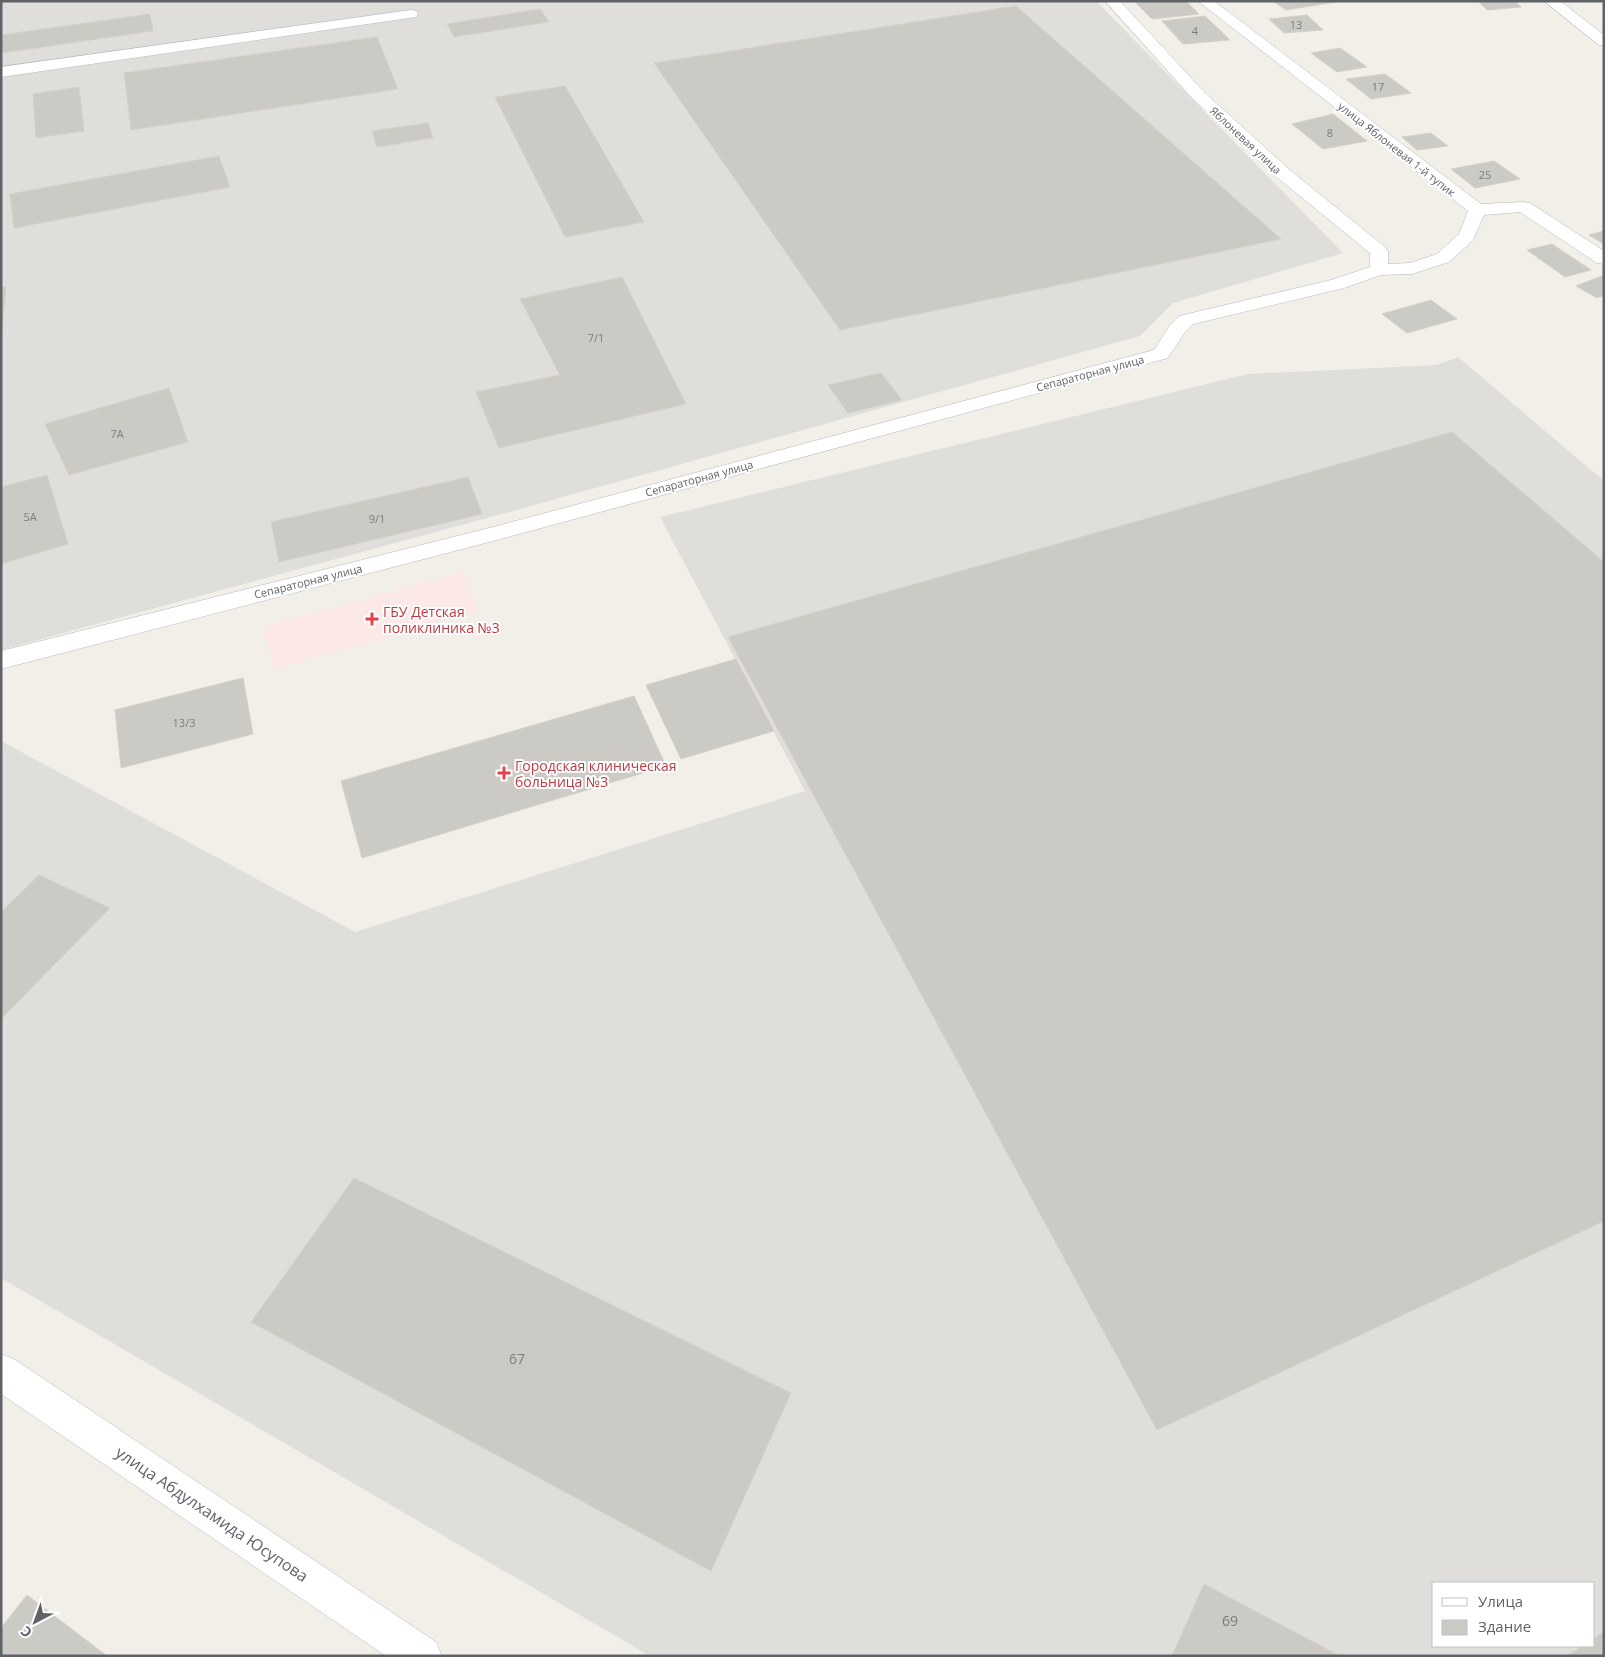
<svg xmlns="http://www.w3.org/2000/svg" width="1605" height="1657" viewBox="0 0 1605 1657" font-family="'Open Sans',sans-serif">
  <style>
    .industrial { fill: #e0deda; fill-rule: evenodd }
    .medical { fill: #fce8e6 }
    .building { fill: #cccac5; stroke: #d6d1c6 }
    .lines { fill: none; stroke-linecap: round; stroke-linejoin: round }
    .minor-casing { stroke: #b5b8bc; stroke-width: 1 }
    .minor { fill: #fff; fill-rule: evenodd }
    .health-dot { fill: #e0444e; stroke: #fff; stroke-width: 2 }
    .labels { text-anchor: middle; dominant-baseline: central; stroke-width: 4; stroke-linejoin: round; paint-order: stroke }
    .number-label { font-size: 11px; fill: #7a7d7f }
    .far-street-label { font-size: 11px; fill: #5f6368; stroke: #fff }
    .health-label { font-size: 14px; fill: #be3a42; stroke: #fff; text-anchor: start }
    .near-number-label { font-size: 14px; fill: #7a7d7f }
    .near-street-label { font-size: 16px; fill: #5f6368; stroke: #fff }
  </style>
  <rect width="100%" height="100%" fill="#f1efe8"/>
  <g class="industrial">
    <path d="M1 1H1096L1343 253 1173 303 1140 336 513 511 1 650Z"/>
    <path d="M1458 357 1604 481V1656H650L1 1278V741L355 932 805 791 660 517 1248 374 1437 365ZM1434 1583H1594V1646H1434Z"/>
  </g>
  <path class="medical" d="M463 572 479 611 275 669 263 627Z"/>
  <g class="building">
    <path d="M1186 1 1199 14 1152 19 1135 2Z"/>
    <path d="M1273 1H1335L1336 2 1286 10Z"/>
    <path d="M1478 1H1515L1521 7 1487 10Z"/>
    <path d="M1016 6 1281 239 840 330 654 63Z"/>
    <path d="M540 9 549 22 454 37 447 24Z"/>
    <path d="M150 14 153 31 1 53V35Z"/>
    <path d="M1307 15 1323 30 1284 33 1269 19Z"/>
    <path d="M1205 16 1230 40 1183 44 1162 21Z"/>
    <path d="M377 37 398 89 131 130 124 73Z"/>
    <path d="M1340 48 1367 67 1337 72 1311 53Z"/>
    <path d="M1385 74 1411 93 1371 99 1346 79Z"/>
    <path d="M565 86 644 222 565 237 495 97Z"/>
    <path d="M79 87 84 131 36 138 33 94Z"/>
    <path d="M1333 114 1367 141 1323 149 1292 124Z"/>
    <path d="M428 123 433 138 377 147 372 131Z"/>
    <path d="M1431 133 1448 146 1417 150 1402 137Z"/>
    <path d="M219 156 230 187 14 228 10 194Z"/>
    <path d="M1494 161 1520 179 1475 188 1451 169Z"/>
    <path d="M1604 231V244L1589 235Z"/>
    <path d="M1552 244 1591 270 1565 277 1527 250Z"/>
    <path d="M1604 275V295L1597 298 1576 286Z"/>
    <path d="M622 277 686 404 499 448 476 392 560 375 520 299Z"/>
    <path d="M1 287H6L1 339Z"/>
    <path d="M1431 300 1457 319 1407 333 1382 314Z"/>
    <path d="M881 373 902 400 848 413 828 385Z"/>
    <path d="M169 388 188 442 69 475 45 424Z"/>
    <path d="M1452 432 1604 562V1221L1157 1430 728 637Z"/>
    <path d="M47 475 68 544 1 564V487Z"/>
    <path d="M468 477 482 514 279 562 271 522Z"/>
    <path d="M736 659 774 731 681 759 646 685Z"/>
    <path d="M243 678 253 734 121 768 115 710Z"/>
    <path d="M634 696 666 766 362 858 341 781Z"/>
    <path d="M39 875 110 908 1 1019V912Z"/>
    <path d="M354 1178 791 1393 711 1571 251 1322Z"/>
    <path d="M1204 1584 1340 1656H1172Z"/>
    <path d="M27 1595 107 1656H1V1628Z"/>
    <path d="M1604 1632V1656H1567L1583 1646H1594V1639Z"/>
  </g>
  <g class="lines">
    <defs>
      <g id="minor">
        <path d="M1105 1H1120L1205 93 1291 171 1385 247 1388 251V264L1410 263 1437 254 1459 234 1468 211 1198 1H1214L1481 204 1524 202 1530 203 1604 251V264L1597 263 1520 212 1484 215 1473 240 1449 262 1412 274 1381 275 1344 288 1193 324 1185 332 1168 358 497 540 1 669V651L497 526 1154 350 1170 325 1179 316 1331 280 1370 267V253L1279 179 1193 99Z"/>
        <path d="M1544 1H1560L1604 35V46L1599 45Z"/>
        <path d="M411 10 416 11 418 14 416 17 1 77V67Z"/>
        <path d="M1 1354 14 1359 436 1642 442 1656H386L1 1394Z"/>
      </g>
    </defs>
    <use href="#minor" class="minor-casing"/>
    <use href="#minor" class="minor"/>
  </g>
  <g class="health-dot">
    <path d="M369.5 611.5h5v5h5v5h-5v5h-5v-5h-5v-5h5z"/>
    <path d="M501.5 765.5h5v5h5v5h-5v5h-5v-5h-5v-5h5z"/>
  </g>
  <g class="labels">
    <g class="number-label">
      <text x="1296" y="24">13</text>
      <text x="1195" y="30">4</text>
      <text x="1378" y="86">17</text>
      <text x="1330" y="132">8</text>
      <text x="1485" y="174">25</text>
      <text x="596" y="337">7/1</text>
      <text x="117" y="433">7А</text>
      <text x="30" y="516">5А</text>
      <text x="377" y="518">9/1</text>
      <text x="184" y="722">13/3</text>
    </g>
    <g class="far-street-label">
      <text transform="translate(1246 140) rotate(43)">Яблоневая улица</text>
      <text transform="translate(1397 149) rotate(38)">улица Яблоневая 1-й тупик</text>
      <text transform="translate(1090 373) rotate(-15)">Сепараторная улица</text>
      <text transform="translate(699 478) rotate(-15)">Сепараторная улица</text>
      <text transform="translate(308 581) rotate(-14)">Сепараторная улица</text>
    </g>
    <g class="health-label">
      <text x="383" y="611">ГБУ Детская<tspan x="383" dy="16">поликлиника №3</tspan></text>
      <text x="515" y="765">Городская клиническая<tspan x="515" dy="16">больница №3</tspan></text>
    </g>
    <g class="near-number-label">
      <text x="517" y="1358">67</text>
      <text x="1230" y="1620">69</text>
    </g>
    <g class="near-street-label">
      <text transform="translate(212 1514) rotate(34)">улица Абдулхамида Юсупова</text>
    </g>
  </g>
  <rect width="1605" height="1657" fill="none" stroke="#5f6368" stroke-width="5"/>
  <rect x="1432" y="1582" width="162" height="65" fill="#ffffff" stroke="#bfc1c3"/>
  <rect x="1442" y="1598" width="25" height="8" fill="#ffffff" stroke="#bfc1c3"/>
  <text x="1478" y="1607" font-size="15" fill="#5f6368">Улица</text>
  <rect x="1442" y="1620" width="25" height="15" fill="#cccac5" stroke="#bfc1c3"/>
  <text x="1478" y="1632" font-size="15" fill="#5f6368">Здание</text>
  <g transform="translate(35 1622) rotate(221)" stroke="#ffffff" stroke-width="4" paint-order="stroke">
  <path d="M0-4L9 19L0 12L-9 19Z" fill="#5f6368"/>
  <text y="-8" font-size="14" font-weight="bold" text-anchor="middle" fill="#5f6368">С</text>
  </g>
</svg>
